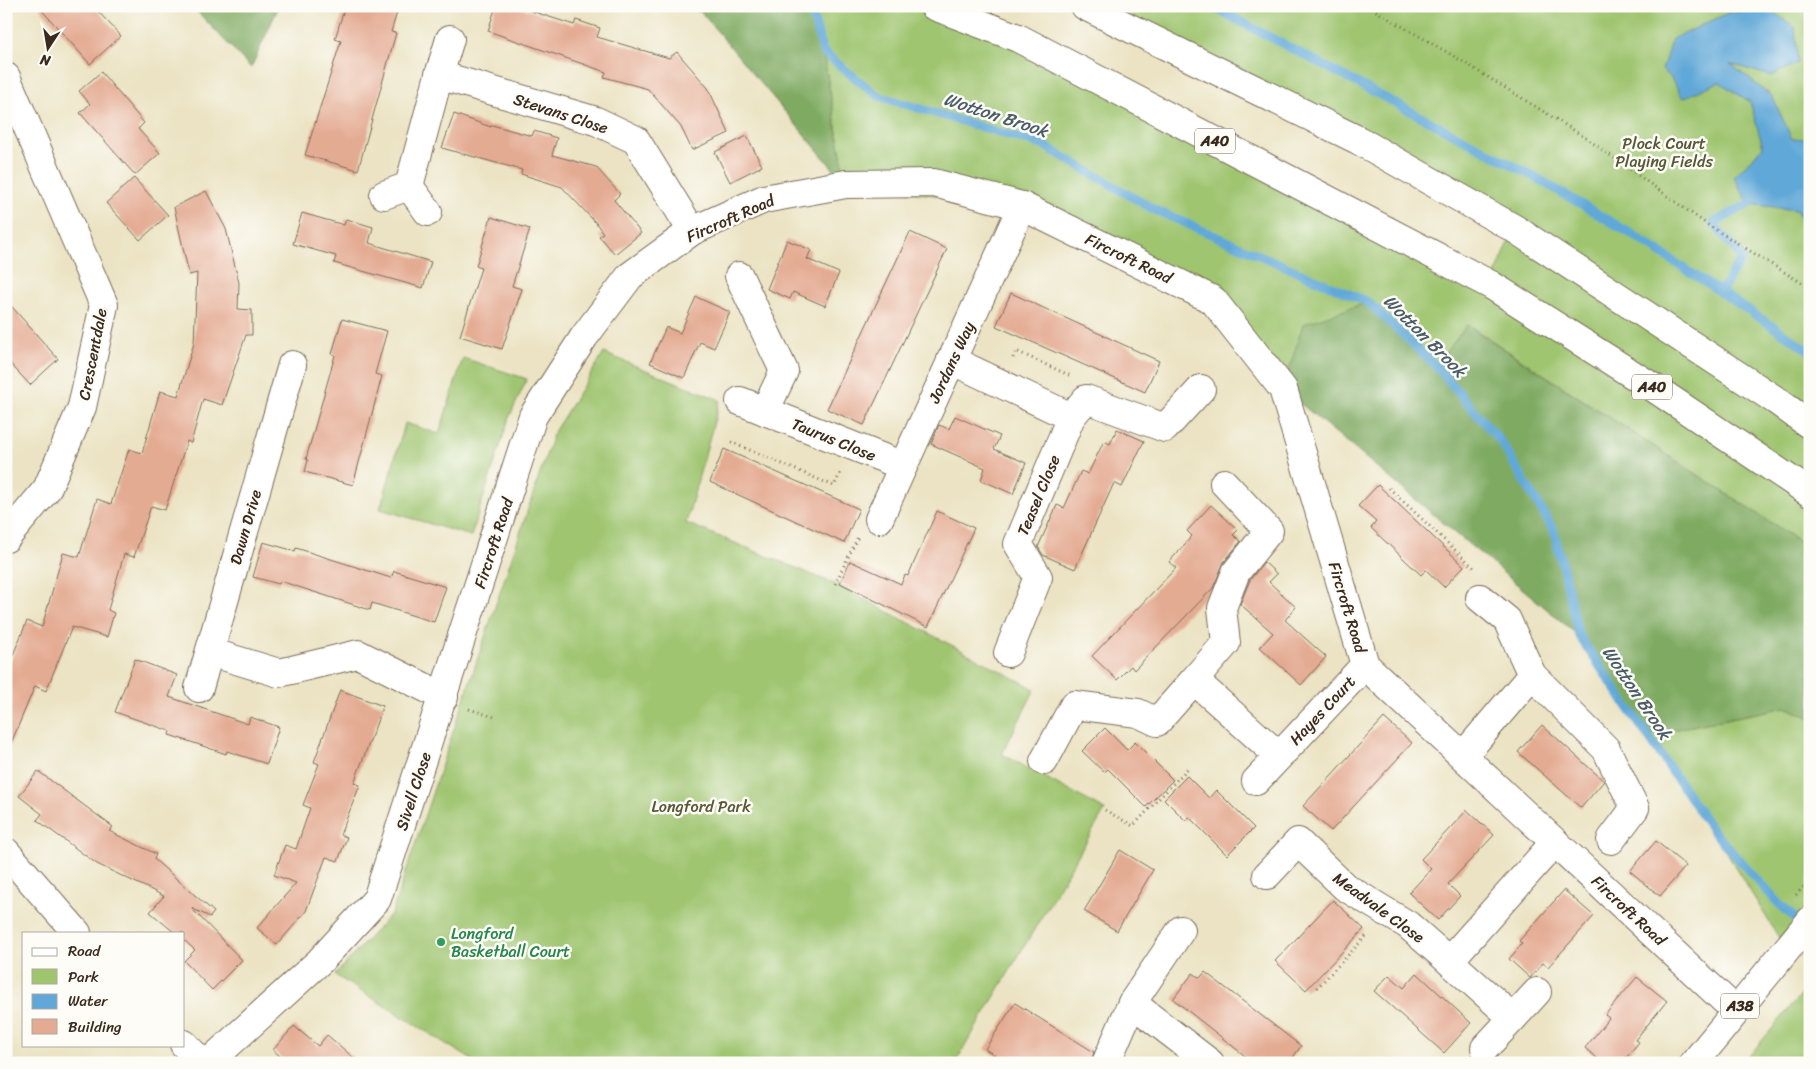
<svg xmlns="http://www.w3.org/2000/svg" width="1816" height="1069" viewBox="0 0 1816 1069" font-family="Sriracha,sans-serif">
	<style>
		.green { fill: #9fc56f; stroke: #6d7846 }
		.forest { fill: #7faa62; stroke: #5d6a40 }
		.water { fill: #61a8d8; stroke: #4e697b }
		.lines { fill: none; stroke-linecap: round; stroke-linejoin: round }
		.stream { stroke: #61a8d8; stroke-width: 9 }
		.building { fill: #e4ab93 }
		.minor-casing { stroke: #796b58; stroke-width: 30 }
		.major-casing { stroke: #796b58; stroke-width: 30 }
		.highway-casing { stroke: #796b58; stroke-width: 30 }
		.path { stroke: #796b58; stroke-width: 3; stroke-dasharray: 1 4; stroke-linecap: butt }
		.minor { stroke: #fff; stroke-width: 28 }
		.major { stroke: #fff; stroke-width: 28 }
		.highway { stroke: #fff; stroke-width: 28 }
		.leisure-dot { fill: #2e9e5b; stroke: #fdfcf7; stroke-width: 2 }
		.labels { text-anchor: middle; stroke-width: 5; stroke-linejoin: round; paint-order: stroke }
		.shield { fill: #fdfcf7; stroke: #75695f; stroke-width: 1 }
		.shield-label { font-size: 15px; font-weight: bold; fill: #3b2a1e }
		.street-label { font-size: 16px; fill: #3b2a1e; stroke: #fdfcf7 }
		.park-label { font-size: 16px; fill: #595836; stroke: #fdfcf7 }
		.leisure-label { font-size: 16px; fill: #27864d; stroke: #fdfcf7; text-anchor: start }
		.water-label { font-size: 18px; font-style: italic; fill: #4a5c68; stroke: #fdfcf7 }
	</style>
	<rect width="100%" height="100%" fill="#fdfcf7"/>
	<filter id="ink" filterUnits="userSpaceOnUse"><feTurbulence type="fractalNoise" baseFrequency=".02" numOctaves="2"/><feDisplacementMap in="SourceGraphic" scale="10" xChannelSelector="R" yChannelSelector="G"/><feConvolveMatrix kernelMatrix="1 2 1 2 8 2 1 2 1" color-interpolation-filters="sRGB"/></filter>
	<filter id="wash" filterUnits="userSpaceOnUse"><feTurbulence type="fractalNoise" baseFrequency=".0096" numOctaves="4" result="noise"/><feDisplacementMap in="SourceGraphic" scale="20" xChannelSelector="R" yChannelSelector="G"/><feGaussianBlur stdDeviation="1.12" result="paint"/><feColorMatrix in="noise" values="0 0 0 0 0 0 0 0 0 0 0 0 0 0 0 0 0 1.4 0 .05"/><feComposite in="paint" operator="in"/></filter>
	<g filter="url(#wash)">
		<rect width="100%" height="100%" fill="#ebe3c3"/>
		<g class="green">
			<path d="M810 6H934L1491 285 1514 230 1088 6H1810V548L1468 325 1436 366 1368 302 1283 389 1213 300 1022 206 846 184 823 52Z"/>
			<path d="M604 353 720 400 686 523 835 584 1035 689 1002 754 1105 810 955 1063H477L335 975 392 913 554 432Z"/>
			<path d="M463 358 527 379 509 418 471 536 380 509 405 423 439 434Z"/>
			<path d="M1786 707 1810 718V921L1786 949 1713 831 1647 735Z"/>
			<path d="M1810 984V1063H1743Z"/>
		</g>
		<g class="forest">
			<path d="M192 6H279L251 68Z"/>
			<path d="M682 6H810L823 52 846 184 701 12Z"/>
			<path d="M1368 302 1436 365 1467 325 1810 548V718L1786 707 1647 735 1579 636 1283 389 1303 324Z"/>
		</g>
		<path class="water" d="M1767 8 1795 27 1798 63 1771 76 1730 64 1772 96 1792 139 1810 138V231L1796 210 1749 204 1734 177 1763 147 1750 102 1719 82 1683 98 1670 77 1662 70 1672 39 1728 13Z"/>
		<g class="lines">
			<g class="stream">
				<path d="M810 6 823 52 878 96 1045 146 1153 209 1368 302 1436 366 1501 442 1554 531 1579 636 1713 831 1778 903 1804 926"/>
				<path d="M1211 6 1535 177 1635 236 1810 351"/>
				<path d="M1720 293 1742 258 1713 223 1749 204"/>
			</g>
		</g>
		<g id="blocks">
			<g class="building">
				<path d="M38 6H93L121 36 90 64Z"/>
				<path d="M345 6H399L391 32 396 33 358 170 305 155 341 41 335 39Z"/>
				<path d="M496 6H516L574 25 576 20 600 28 597 37 669 58 677 52 708 88 729 133 692 150 681 127 648 89 604 77 606 72 488 31Z"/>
				<path d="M101 72 144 123 138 129 160 153 135 175 80 113 90 104 79 91Z"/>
				<path d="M454 114 491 127 492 125 532 136 534 131 557 138 552 155 596 167 620 194 614 200 641 233 615 254 599 236 603 233 596 223 562 187 521 174 522 170 442 148Z"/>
				<path d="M747 136 762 166 730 182 715 152Z"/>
				<path d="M134 178 168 215 140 240 106 203Z"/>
				<path d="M206 191 226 229 239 283 238 309 252 310V335H246L222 405 203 399 191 443 187 441 165 510 151 506 134 557 124 554 108 610 114 613 107 637 72 627 46 691 35 686 6 755V672L27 621 42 627 63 553 79 557 97 499 111 504 129 449 142 453 160 391 178 396 194 343 197 273 189 275 174 207Z"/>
				<path d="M302 213 344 225 346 219 373 227 369 243 431 262 423 288 334 263 336 256 293 244Z"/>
				<path d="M491 217 530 229 512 286 522 289 502 349 460 336 481 268 476 266Z"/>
				<path d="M910 232 947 249 864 425 827 409Z"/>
				<path d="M787 240 811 250 807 259 839 273 825 306 793 292 790 299 767 289Z"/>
				<path d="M1011 293 1159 361 1145 392 996 326Z"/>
				<path d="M696 297 730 312 714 348 700 342 684 378 650 363 666 327 680 333Z"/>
				<path d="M6 300 58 359 30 385 6 359Z"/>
				<path d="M342 319 387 331 375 374 382 376 353 485 305 472 308 460 306 459 335 355 332 354Z"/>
				<path d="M955 416 1000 436 994 449 1026 463 1013 494 981 480 985 468 931 444 939 425 949 429Z"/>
				<path d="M1117 429 1144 441 1122 487 1114 483 1075 569 1043 555 1038 547 1057 505 1064 508 1081 471 1088 474 1104 441 1110 444Z"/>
				<path d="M724 449 859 509 844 543 710 482Z"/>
				<path d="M1378 485 1464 566 1444 587 1426 570 1421 575 1371 528 1376 522 1358 506Z"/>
				<path d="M1211 505 1238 530 1233 535 1241 541 1224 562 1213 588 1134 670 1131 666 1117 680 1092 656 1176 568 1169 562 1192 536 1187 531Z"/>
				<path d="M937 511 974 528 928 627 840 583 850 561 901 584 905 575 908 576Z"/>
				<path d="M263 542 295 551 296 548 391 578 394 571 446 587 434 622 372 603 370 610 280 581 279 584 253 577Z"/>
				<path d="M1264 562 1277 574 1269 582 1296 607 1285 620 1326 657 1301 685 1260 647 1273 633 1240 604 1250 580Z"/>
				<path d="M135 659 177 675 169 697 248 724 250 717 279 727 267 764 227 751 226 754 191 742 169 735 170 731 115 712Z"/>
				<path d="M340 690 383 706 354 783 360 785 340 835 347 837 338 861 326 857 306 911 277 945 257 928 296 883 274 875 285 845 296 849 310 808 303 805 319 764 314 762Z"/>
				<path d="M1384 718 1412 743 1331 831 1303 806Z"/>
				<path d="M1542 725 1604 781 1581 808 1518 752Z"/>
				<path d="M1105 728 1127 750 1135 742 1173 780 1146 807 1108 769 1104 772 1082 751Z"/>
				<path d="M38 771 113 827 109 831 156 854 154 859 214 912 210 917 191 908 242 960 212 990 184 961 195 950 184 940V933H175L150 912 164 896 97 864 37 820 42 814 19 796Z"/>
				<path d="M1187 776 1209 798 1216 790 1254 828 1227 855 1189 817 1186 821 1164 799Z"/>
				<path d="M1467 810 1494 835 1448 884 1460 896 1438 920 1409 893 1431 869 1421 859Z"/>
				<path d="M1656 841 1686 866 1660 896 1630 871Z"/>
				<path d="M1120 850 1153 870 1117 931 1084 911Z"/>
				<path d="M1564 890 1594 916 1548 967 1543 963 1530 978 1509 959 1522 944 1519 941Z"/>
				<path d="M1333 900 1364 929 1306 990 1275 961Z"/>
				<path d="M1205 972 1301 1046 1289 1063H1254L1173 999 1193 973 1200 978Z"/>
				<path d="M1417 973 1471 1023 1444 1053 1374 991 1389 975 1404 988Z"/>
				<path d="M1637 977 1667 1001 1635 1040 1639 1042 1622 1063H1603L1585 1048 1609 1018 1605 1015Z"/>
				<path d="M1015 1003 1094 1052 1091 1063H1007L985 1049Z"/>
				<path d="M294 1026 318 1046 327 1035 360 1063H288L273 1050Z"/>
			</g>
		</g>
	</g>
	<g filter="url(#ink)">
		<use href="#blocks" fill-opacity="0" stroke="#796b58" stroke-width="1"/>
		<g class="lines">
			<g class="minor-casing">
				<g id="minor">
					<path d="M439 75 450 39"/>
					<path d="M6 77 104 305 82 407 47 489 6 538"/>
					<path d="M409 186 439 75 596 121 636 140 692 231"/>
					<path d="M409 186 428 212"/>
					<path d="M384 195 409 186"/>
					<path d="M739 276 784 371 765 411 903 466"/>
					<path d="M951 360 1071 417 1018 544 1038 577 1008 653"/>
					<path d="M740 401 765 411"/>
					<path d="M1071 417 1086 399 1165 428 1201 389"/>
					<path d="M879 519 1022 206"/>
					<path d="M1480 598 1507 620 1532 675"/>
					<path d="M210 652 279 673 358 654 444 697"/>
					<path d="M1194 680 1226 643 1222 608 1236 572 1269 531 1224 483"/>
					<path d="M199 688 292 365"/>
					<path d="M1463 756 1532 675 1606 749 1635 808 1611 840"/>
					<path d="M1044 761 1074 705 1138 713 1157 722 1194 680 1279 756"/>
					<path d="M1256 781 1365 665"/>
					<path d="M6 852 77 933"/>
					<path d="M1267 875 1298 842 1345 887 1408 925 1449 961 1555 842"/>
					<path d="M1449 961 1513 1018 1485 1048"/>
					<path d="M1132 1003 1210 1063"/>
					<path d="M1513 1018 1537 992"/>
					<path d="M184 1044 202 1063"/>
					<path d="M208 1063 320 961 377 899 533 416 584 337 630 276 692 231 764 199 846 184 934 183 1022 206 1213 300 1283 389 1365 665 1736 1011"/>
					<path d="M1106 1063 1132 1003 1181 930"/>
				</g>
			</g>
			<g class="major-casing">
				<path id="major" d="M1694 1063 1810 921"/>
			</g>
			<g class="highway-casing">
				<g id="highway">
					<path d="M934 6 1018 38 1491 285 1654 388 1810 493"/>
					<path d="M1085 6 1358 140 1515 229 1777 401 1810 425"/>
				</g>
			</g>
			<g class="path">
				<path d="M1367 6 1452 55 1583 136 1708 225 1810 288"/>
				<path d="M1013 358 1016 351 1071 376"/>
				<path d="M731 442 834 486 841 472"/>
				<path d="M1389 488 1473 567 1474 571"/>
				<path d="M835 584 858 537"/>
				<path d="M469 709 494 717"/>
				<path d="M1105 810 1133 826 1190 766"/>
				<path d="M1796 895 1810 880"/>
				<path d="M1317 988 1368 934"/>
			</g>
			<use href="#minor" class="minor"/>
			<use href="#major" class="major"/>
			<use href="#highway" class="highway"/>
		</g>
	</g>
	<circle class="leisure-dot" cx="441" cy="942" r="5"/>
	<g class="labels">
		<g class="shield">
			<rect x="1195" y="128.5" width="40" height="25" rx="4"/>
			<rect x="1632" y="374.5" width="40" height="25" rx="4"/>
			<rect x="1721" y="993.5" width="38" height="25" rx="4"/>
		</g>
		<g class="shield-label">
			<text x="1215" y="146">A40</text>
			<text x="1652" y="392">A40</text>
			<text x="1740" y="1011">A38</text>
		</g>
		<g class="street-label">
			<text transform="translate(561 113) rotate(18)" y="6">Stevans Close</text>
			<text transform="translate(730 218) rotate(-24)" y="6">Fircroft Road</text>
			<text transform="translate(1129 258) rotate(26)" y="6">Fircroft Road</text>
			<text transform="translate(92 354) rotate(-79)" y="6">Crescentdale</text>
			<text transform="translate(951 362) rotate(-65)" y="6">Jordans Way</text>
			<text transform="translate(834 439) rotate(22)" y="6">Taurus Close</text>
			<text transform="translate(1038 495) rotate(-67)" y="6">Teasel Close</text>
			<text transform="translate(245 527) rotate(-74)" y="6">Dawn Drive</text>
			<text transform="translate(493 543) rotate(-72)" y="6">Fircroft Road</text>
			<text transform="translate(1348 607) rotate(73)" y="6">Fircroft Road</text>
			<text transform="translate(1322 710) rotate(-47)" y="6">Hayes Court</text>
			<text transform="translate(413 791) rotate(-72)" y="6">Sivell Close</text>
			<text transform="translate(1379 907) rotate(36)" y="6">Meadvale Close</text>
			<text transform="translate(1629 910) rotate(43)" y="6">Fircroft Road</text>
		</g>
		<g class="park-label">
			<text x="1664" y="149">Plock Court<tspan x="1664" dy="18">Playing Fields</tspan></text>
			<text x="701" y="812">Longford Park</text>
		</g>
		<g class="leisure-label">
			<text x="451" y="939">Longford<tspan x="451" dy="18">Basketball Court</tspan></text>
		</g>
		<g class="water-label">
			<text transform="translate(996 115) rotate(18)" y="6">Wotton Brook</text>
			<text transform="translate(1425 336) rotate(45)" y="6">Wotton Brook</text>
			<text transform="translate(1637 693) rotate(56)" y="6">Wotton Brook</text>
		</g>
	</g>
	<rect width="1816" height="1069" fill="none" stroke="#fdfcf7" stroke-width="25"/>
	<rect x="22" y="932" width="162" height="115" fill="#fdfcf7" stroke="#afa8a0"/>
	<rect x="32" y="948" width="25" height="8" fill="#ffffff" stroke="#afa8a0"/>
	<text x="68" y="956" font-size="15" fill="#3b2a1e">Road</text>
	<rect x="32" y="969" width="25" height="15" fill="#9fc56f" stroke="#afa8a0"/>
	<text x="68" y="982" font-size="15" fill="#3b2a1e">Park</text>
	<rect x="32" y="994" width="25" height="15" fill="#61a8d8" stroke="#afa8a0"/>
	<text x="68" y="1006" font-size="15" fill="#3b2a1e">Water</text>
	<rect x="32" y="1019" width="25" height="15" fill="#e4ab93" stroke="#afa8a0"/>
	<text x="68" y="1032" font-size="15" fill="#3b2a1e">Building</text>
	<g transform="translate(48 48) rotate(192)" stroke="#fdfcf7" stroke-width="4" paint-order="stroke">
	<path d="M0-4L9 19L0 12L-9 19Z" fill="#3b2a1e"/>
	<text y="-8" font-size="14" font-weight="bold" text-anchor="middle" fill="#3b2a1e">N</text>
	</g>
</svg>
